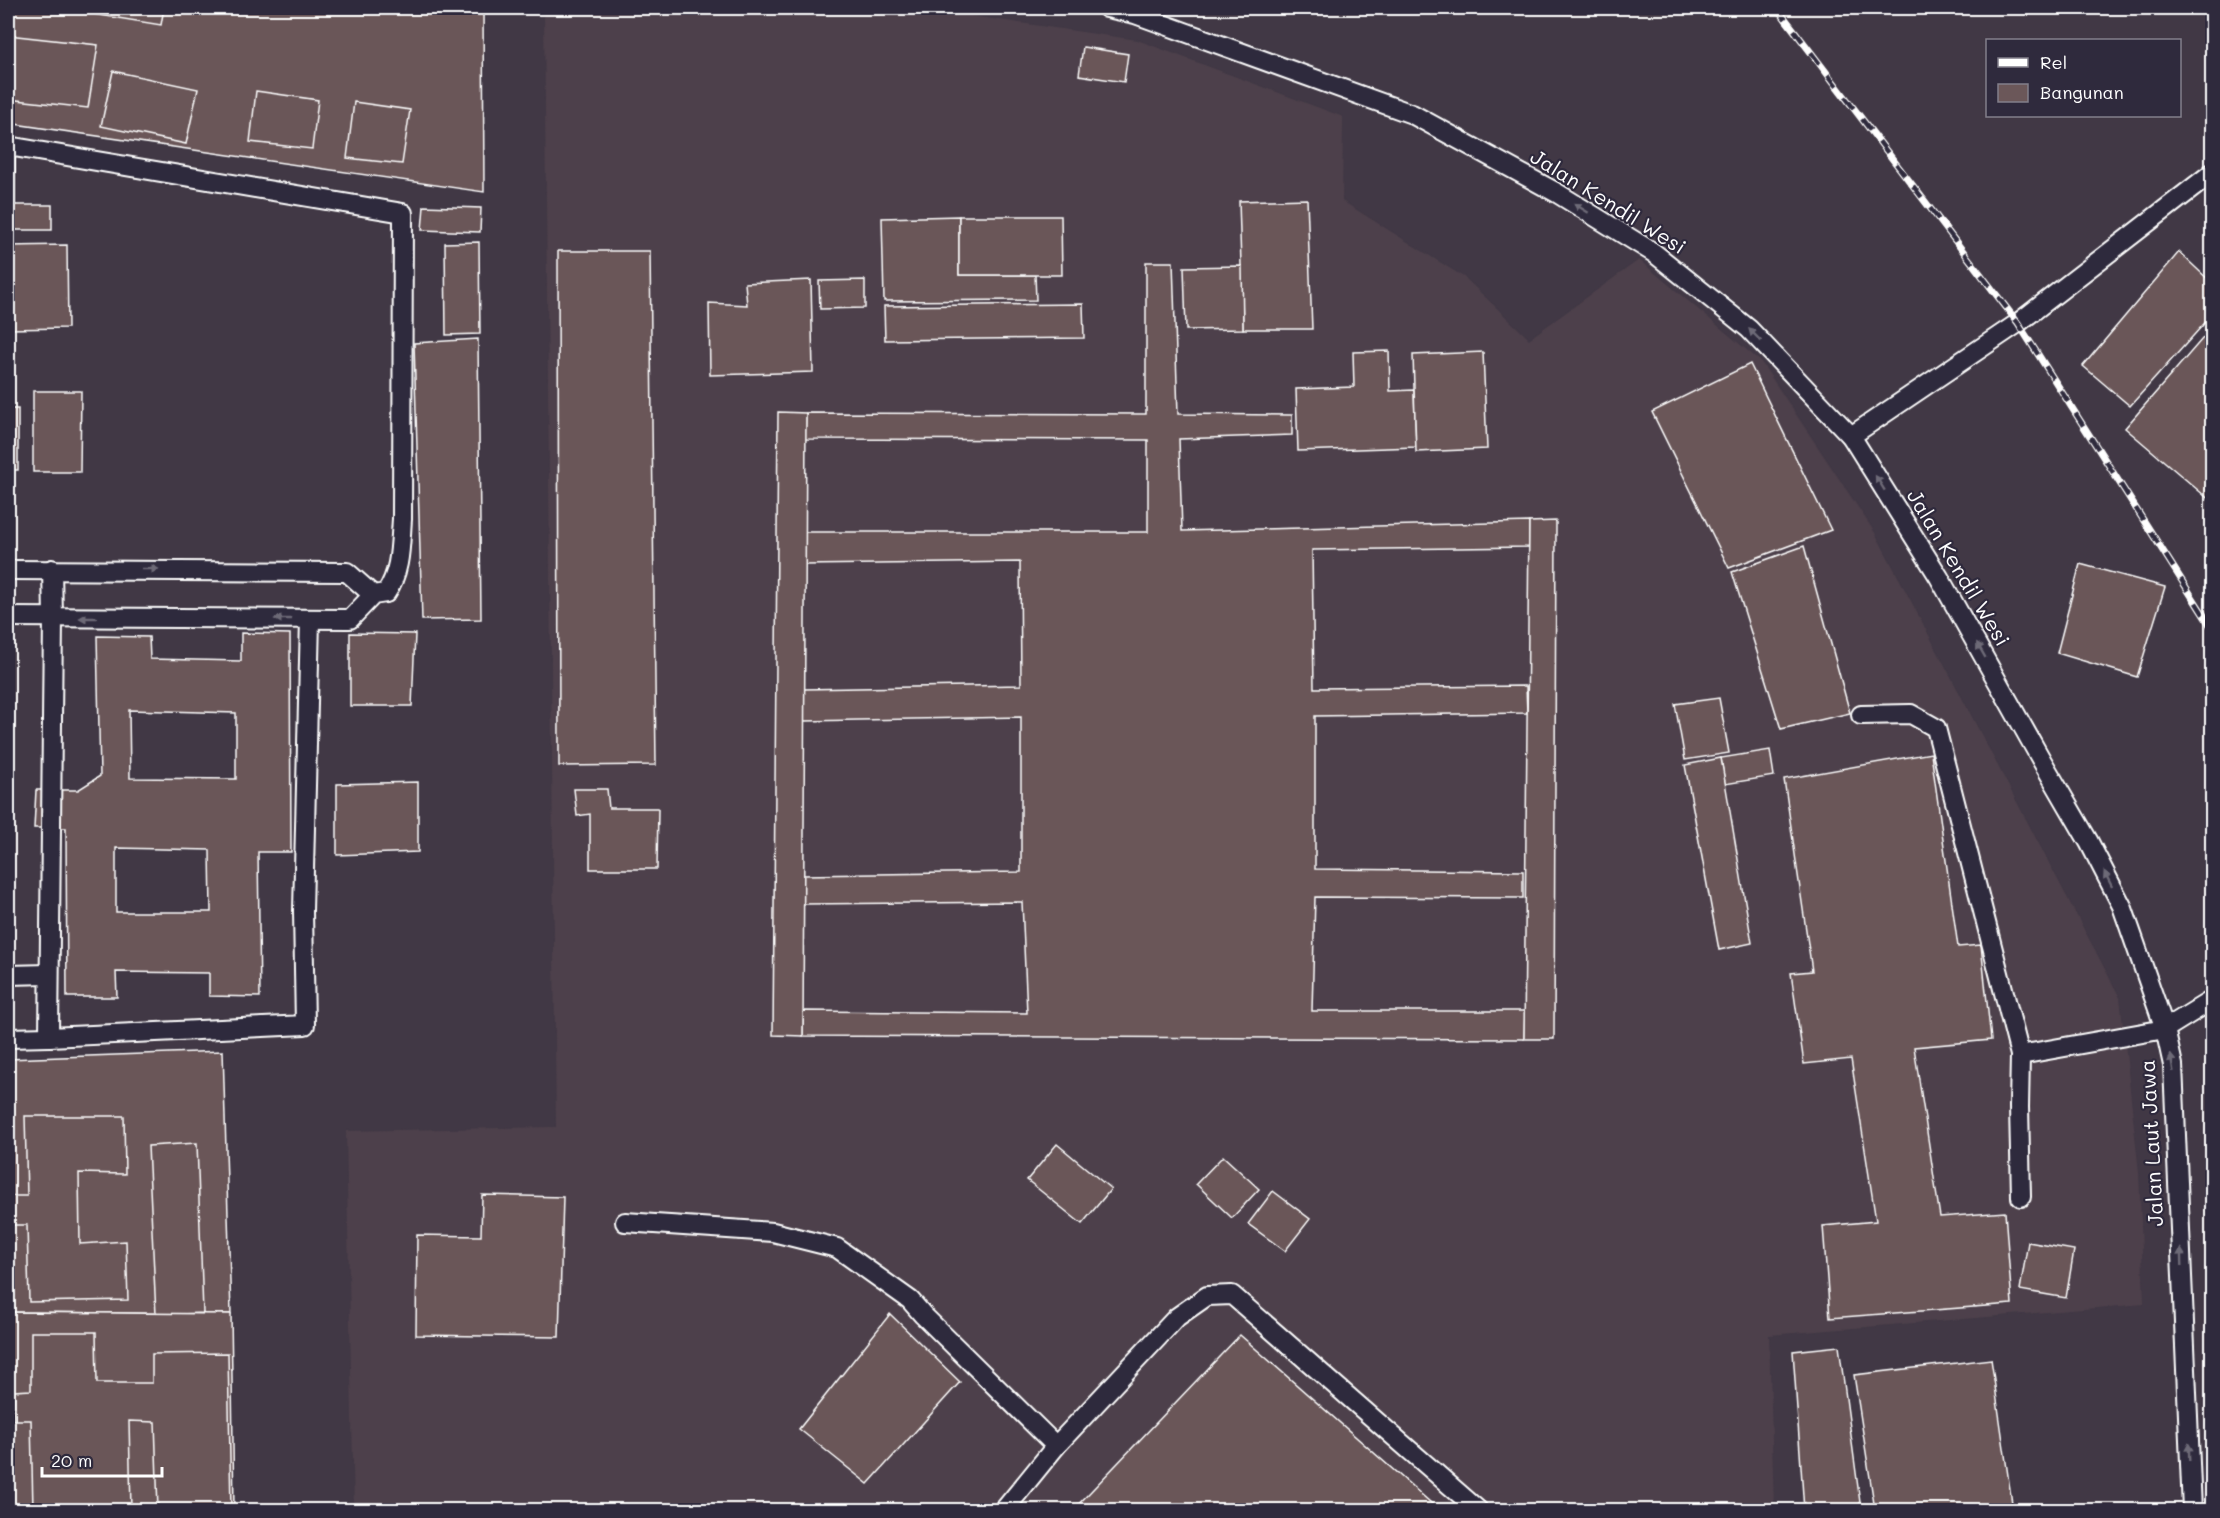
<svg xmlns="http://www.w3.org/2000/svg" width="2220" height="1518" viewBox="0 0 2220 1518" font-family="Mali,sans-serif">
	<style>
		.built { fill: #4e414b }
		.building { fill: #6b5759; stroke: #fff; stroke-width: 1.5; fill-rule: evenodd }
		.lines { fill: none; stroke-linecap: round; stroke-linejoin: round }
		.service-casing { stroke: #fff; stroke-width: 22 }
		.service { stroke: #2f2a3d; stroke-width: 18 }
		.rail-casing { stroke: #fff; stroke-width: 7 }
		.rail { stroke: #2f2a3d; stroke-width: 4.5; stroke-dasharray: 14; stroke-linecap: butt }
		.oneway { fill: #6d6a77 }
		.labels { text-anchor: middle; stroke-width: 4.5; stroke-linejoin: round; paint-order: stroke }
		.street-label { font-size: 21px; fill: #fff; stroke: #2f2a3d }
	</style>
	<rect width="100%" height="100%" fill="#413845"/>
	<filter id="ink" filterUnits="userSpaceOnUse"><feTurbulence type="fractalNoise" baseFrequency=".0167" numOctaves="2"/><feDisplacementMap in="SourceGraphic" scale="12" xChannelSelector="R" yChannelSelector="G"/><feConvolveMatrix kernelMatrix="1 2 1 2 8 2 1 2 1" color-interpolation-filters="sRGB"/></filter>
	<g filter="url(#ink)">
		<path class="built" d="M544 8H916L1137 40 1343 117 1342 201 1465 278 1529 339 1639 260 1761 362 1875 533 2120 998 2139 1173 2144 1304 1769 1335 1774 1510H354L346 1131 556 1127Z"/>
		<g class="building">
			<path d="M8 8H483L484 192 8 123Z"/>
			<path d="M56 8H164L161 25Z"/>
			<path d="M8 35 98 45 88 108 8 99Z"/>
			<path d="M1083 47 1128 54 1124 82 1079 75Z"/>
			<path d="M113 71 198 89 186 144 101 126Z"/>
			<path d="M256 91 318 100 312 149 250 142Z"/>
			<path d="M354 102 410 110 402 164 347 158Z"/>
			<path d="M8 136H15V205H52V230H8Z"/>
			<path d="M1307 199 1312 329H1243L1239 201Z"/>
			<path d="M424 206 481 208 480 232 422 230Z"/>
			<path d="M959 216V275H1035L1036 300 884 301 882 218Z"/>
			<path d="M959 216H1061L1062 275H959Z"/>
			<path d="M479 242 480 334 446 335 445 243Z"/>
			<path d="M67 245 68 328 8 329V246Z"/>
			<path d="M558 251H650L656 765 559 766Z"/>
			<path d="M2179 252 2212 283V315L2130 406 2083 366Z"/>
			<path d="M1146 262H1173L1178 414 1292 415V435L1179 439 1182 531 1529 522V547L1312 550 1314 688 1526 686 1527 713 1315 716V869L1523 871V898L1315 897 1312 1011H1525L1524 1039 803 1036V1011L1027 1013 1022 902 803 904V875L1021 872V717L804 721V689L1021 685 1020 562 805 565V532H1148V440L805 439 806 413 1146 414Z"/>
			<path d="M1242 266 1243 329 1186 330 1184 267Z"/>
			<path d="M811 280 813 372 710 375 709 303 747 305 745 283Z"/>
			<path d="M865 280V308L820 309 819 281Z"/>
			<path d="M1083 304 1084 338 885 340 884 306Z"/>
			<path d="M2209 331 2212 334V502L2125 428Z"/>
			<path d="M478 339 481 619 422 620 414 343Z"/>
			<path d="M1389 351 1390 391 1414 390 1416 447 1298 451 1296 389 1354 387 1353 352Z"/>
			<path d="M1483 352 1487 449 1416 452 1413 355Z"/>
			<path d="M1750 364 1831 530 1729 568 1652 412Z"/>
			<path d="M33 391H81L80 472H33Z"/>
			<rect x="8" y="409" width="10" height="61"/>
			<path d="M778 412 806 413 803 1036 773 1035Z"/>
			<path d="M1556 521 1554 1039H1524L1529 522Z"/>
			<path d="M1804 546 1850 713 1781 729 1732 572Z"/>
			<path d="M2080 564 2165 587 2137 677 2057 653Z"/>
			<path d="M241 633 290 634 291 852H258L260 997 209 996V973L116 972 117 997H67L66 828H34L36 790H78L100 776 97 636 149 637 150 659 241 661ZM129 710 236 713V779L130 778ZM116 848 210 850 211 912H116Z"/>
			<path d="M350 633 415 634 412 706H350Z"/>
			<path d="M1719 698 1729 753 1685 760 1675 704Z"/>
			<path d="M1770 750 1774 776 1725 784 1721 758Z"/>
			<path d="M1931 753 1958 947 1981 945 1991 1040 1914 1047 1940 1217 2005 1212 2012 1304 1830 1318 1823 1226 1876 1221 1851 1059 1804 1064 1791 973 1812 971 1784 779Z"/>
			<path d="M1721 758 1752 943 1719 950 1685 765Z"/>
			<path d="M418 782V852L337 855V784Z"/>
			<path d="M574 789H607L609 808H658L657 869H590V814L577 816Z"/>
			<path d="M223 1051 231 1314 8 1312V1059Z"/>
			<path d="M25 1116H124L125 1174 79 1173 80 1244 126 1241 128 1300 29 1302 27 1225H8V1196H27Z"/>
			<path d="M197 1143 203 1313 156 1315 148 1146Z"/>
			<path d="M1057 1144 1111 1189 1082 1224 1027 1180Z"/>
			<path d="M1223 1156 1259 1189 1232 1218 1196 1184Z"/>
			<path d="M1273 1191 1310 1219 1285 1251 1248 1224Z"/>
			<path d="M482 1195 563 1197 559 1337 416 1335 417 1235 481 1236Z"/>
			<path d="M2028 1242 2074 1250 2066 1298 2020 1290Z"/>
			<path d="M8 1312 231 1314 234 1510H8Z"/>
			<path d="M890 1314 960 1382 868 1484 799 1429Z"/>
			<path d="M31 1332H96L97 1383H152V1354L228 1353 231 1510H158L155 1422 129 1421 131 1510H33L31 1420H13L14 1391 31 1390Z"/>
			<path d="M1240 1335 1439 1510H1073Z"/>
			<path d="M1839 1346 1861 1510H1804L1793 1351Z"/>
			<path d="M1991 1359 2013 1510H1875L1854 1375Z"/>
		</g>
		<g class="lines">
			<g class="service-casing">
				<g id="service">
					<path d="M1107 8 1135 14 1412 114 1557 193 1654 253 1749 329 1851 436 1939 577 2042 761 2089 842 2122 906 2165 1029 2173 1065 2192 1510"/>
					<path d="M8 146 403 213 402 519C400 546 401 571 386 593L373 595 350 619 8 617"/>
					<path d="M1851 436 2018 323 2212 173"/>
					<path d="M52 569 53 617 49 1037 305 1025 303 911 310 619"/>
					<path d="M8 570 347 572 373 595"/>
					<path d="M1861 715 1911 714 1936 728 2020 1055 2019 1107 2021 1197"/>
					<path d="M8 975 49 974"/>
					<path d="M8 1038 49 1037"/>
					<path d="M2020 1055 2165 1029 2212 1000"/>
					<path d="M625 1222 773 1232 837 1248 910 1300 923 1315 1056 1446"/>
					<path d="M1004 1510 1056 1446 1177 1317 1207 1296 1232 1295 1478 1510"/>
				</g>
			</g>
			<use href="#service" class="service"/>
			<g class="rail-casing">
				<path id="rail" d="M1777 8 2018 323 2212 628"/>
			</g>
			<use href="#rail" class="rail"/>
		</g>
		<defs><path id="oneway-solid" d="M-6-.8H1V-3.2L6.5 0L1 3.2V.8H-6Z" transform="scale(1.5)"/></defs>
		<g class="oneway">
			<use href="#oneway-solid" transform="translate(1581 208) rotate(-148)"/>
			<use href="#oneway-solid" transform="translate(1755 335) rotate(-135)"/>
			<use href="#oneway-solid" transform="translate(1880 483) rotate(-122)"/>
			<use href="#oneway-solid" transform="translate(150 569)"/>
			<use href="#oneway-solid" transform="translate(88 618) rotate(-180)"/>
			<use href="#oneway-solid" transform="translate(283 619) rotate(-180)"/>
			<use href="#oneway-solid" transform="translate(1981 650) rotate(-120)"/>
			<use href="#oneway-solid" transform="translate(2108 879) rotate(-117)"/>
			<use href="#oneway-solid" transform="translate(2172 1063) rotate(-99)"/>
			<use href="#oneway-solid" transform="translate(2181 1257) rotate(-92)"/>
			<use href="#oneway-solid" transform="translate(2189 1452) rotate(-92)"/>
		</g>
	</g>
	<g class="labels">
		<g class="street-label">
			<text transform="translate(1608 202) rotate(32)" y="7">Jalan Kendil Wesi</text>
			<text transform="translate(1958 568) rotate(59)" y="7">Jalan Kendil Wesi</text>
			<text transform="translate(2152 1143) rotate(-93)" y="7">Jalan Laut Jawa</text>
		</g>
	</g>
	<rect width="2220" height="1518" fill="none" stroke="#2f2a3d" stroke-width="30"/>
	<rect x="15" y="15" width="2190" height="1488" fill="none" stroke="#fff" stroke-width="2" filter="url(#ink)"/>
	<rect x="1986" y="39" width="195" height="78" fill="#2f2a3d" stroke="#827f8b" stroke-width="1.5"/>
	<rect x="1998" y="58" width="30" height="9" fill="#ffffff" stroke="#827f8b" stroke-width="1.5"/>
	<text x="2040" y="69" font-size="18" fill="#ffffff">Rel</text>
	<rect x="1998" y="84" width="30" height="18" fill="#6b5759" stroke="#827f8b" stroke-width="1.5"/>
	<text x="2040" y="99" font-size="18" fill="#ffffff">Bangunan</text>
	<path d="M42 1467v9h120v-9" fill="none" stroke="#ffffff" stroke-width="3"/>
	<text x="51" y="1467" font-size="18" fill="#ffffff" stroke="#2f2a3d" stroke-width="4.5" paint-order="stroke">20 m</text>
</svg>
